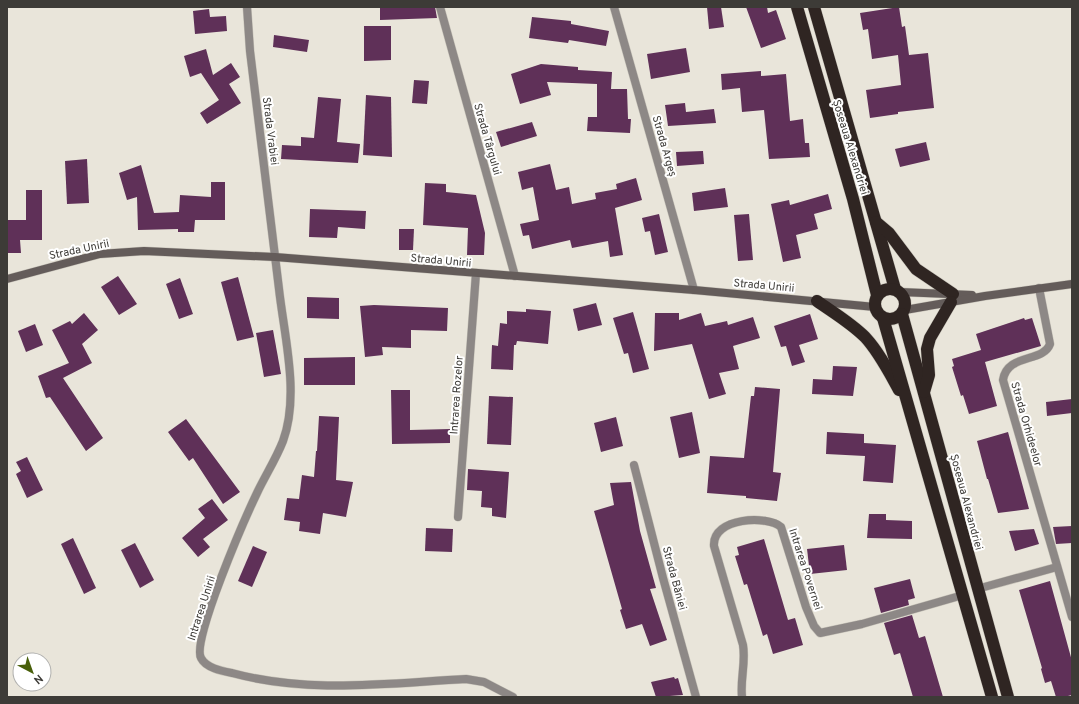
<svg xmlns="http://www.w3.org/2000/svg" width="1079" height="704" viewBox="0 0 1079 704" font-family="Overpass,sans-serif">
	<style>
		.building { fill: #5f3058 }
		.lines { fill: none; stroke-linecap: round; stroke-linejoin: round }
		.street-casing { stroke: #c7c3b9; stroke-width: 9 }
		.secondary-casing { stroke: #c7c3b9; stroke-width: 9 }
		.highway-casing { stroke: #c7c3b9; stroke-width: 13 }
		.street { stroke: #8d8886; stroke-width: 8 }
		.secondary { stroke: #645c5a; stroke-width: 8 }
		.highway { stroke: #2f2522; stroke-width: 12 }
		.labels { text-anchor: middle; stroke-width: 4; stroke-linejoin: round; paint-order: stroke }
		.street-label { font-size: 11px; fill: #3d3b37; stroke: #fff }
	</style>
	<rect width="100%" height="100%" fill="#e9e5da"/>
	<g class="building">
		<path d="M380 7H435L437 18 380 20Z"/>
		<path d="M707 7H721L724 27 709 29Z"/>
		<path d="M746 7H767L768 13 776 10 786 39 761 48Z"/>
		<path d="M899 7 902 27 905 26 909 55 928 53 934 108 898 112V114L870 118 866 90 901 85 898 55 872 59 868 29 863 30 860 13Z"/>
		<path d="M209 9 210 17 226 16 227 31 195 34 193 11Z"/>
		<path d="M532 17 571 21V24L609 31 606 46 569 40 568 43 529 38Z"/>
		<path d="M364 26H391V60L364 61Z"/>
		<path d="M274 35 309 40 307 52 273 47Z"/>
		<path d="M686 48 690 72 651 79 647 54Z"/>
		<path d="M206 49 213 75 231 63 240 77 229 84 241 103 207 124 200 113 219 100 201 73 190 77 184 56Z"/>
		<path d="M541 64 578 67V70L612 72 611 89H627L628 119H631L630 133 587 131 588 117H597V84L547 82 551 95 520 104 511 74Z"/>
		<path d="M761 71V76L786 74 790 121 803 119 805 143H809L810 157 769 159 764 110 742 112 740 88 722 90 721 74Z"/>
		<path d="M414 80 429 81 427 104 412 103Z"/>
		<path d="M366 95 391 97 392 157 363 155Z"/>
		<path d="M318 97 341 99 337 142 360 144 358 163 281 159 282 145 301 146V137L314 138Z"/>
		<path d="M685 103 686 112 714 109 716 123 668 126 665 105Z"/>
		<path d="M532 122 537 136 501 147 496 132Z"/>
		<path d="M926 142 930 160 900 167 895 149Z"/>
		<path d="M703 151 704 164 677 166 676 152Z"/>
		<path d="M87 159 89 203 67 204 65 161Z"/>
		<path d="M550 164 556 190 569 187 572 204 596 199 595 193 617 189 616 184 636 178 642 200 615 208 623 255 610 257 608 241 572 248 570 240 557 243V241V243L532 249 529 235 523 236 520 224 539 220 533 187 522 190 518 172Z"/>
		<path d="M141 165 154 213 179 212 180 195 211 197V182H225V220H195L194 232H178V229L138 230 137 197 127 200 119 173Z"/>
		<path d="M425 183 446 184V192L476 195 485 233 484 255H467L468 228 423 225Z"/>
		<path d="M725 188 728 207 694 211 692 193Z"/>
		<path d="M26 190H42V240H20L21 253H7V220H26Z"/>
		<path d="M828 194 832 209 814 214 818 229 796 235 801 258 783 262 771 204 789 200 790 205Z"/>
		<path d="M310 209 366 211 365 229 338 227 337 238 309 237Z"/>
		<path d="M659 214 668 252 655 255 650 231 645 232 642 218Z"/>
		<path d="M749 214 753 260 738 261 734 215Z"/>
		<path d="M399 229H414L413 250H399Z"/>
		<path d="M118 276 137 304 119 315 101 287Z"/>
		<path d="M238 277 254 337 237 341 221 282Z"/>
		<path d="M180 278 193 314 179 319 166 284Z"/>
		<path d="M307 297 339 298V319L307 318Z"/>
		<path d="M596 303 602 325 578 331 573 309Z"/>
		<path d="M374 305 448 308 447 331 411 330V348L382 347 383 355 365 357 360 306Z"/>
		<path d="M526 309 551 311 548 344 517 341 516 345H514L513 370 491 369 492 345 498 346 500 323 507 324V311L526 312Z"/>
		<path d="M633 312 649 369 633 373 628 353 624 354 613 318Z"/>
		<path d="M84 313 98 330 82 344 92 363 63 378 103 438 86 451 50 397 46 398 38 376 69 363 52 330 70 321 72 324Z"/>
		<path d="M655 313H679V320L701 313 705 326 727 321 728 325 753 317 760 338 733 346 739 369 719 373 726 394 709 399 692 344 654 351Z"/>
		<path d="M810 314 818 339 799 345 805 362 792 366 786 346 781 347 774 326Z"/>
		<path d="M1024 318 1025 320 1032 318 1041 346 985 362 997 406 969 414 963 395 961 396 952 367 954 366 952 359 981 350 976 334Z"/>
		<path d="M35 324 43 345 26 352 18 331Z"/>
		<path d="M273 330 281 374 264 377 256 333Z"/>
		<path d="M355 357V385H304V358Z"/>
		<path d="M833 366 857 367 853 396 812 394 813 379 832 380Z"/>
		<path d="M755 387 780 389 773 472 781 473 777 501 746 498V496L707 493 710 456 744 458 751 396H754Z"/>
		<path d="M391 390H410V430L450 429V443L392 444Z"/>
		<path d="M489 396 513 397 511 445 487 444Z"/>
		<path d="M1072 399V413L1047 416 1046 402Z"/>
		<path d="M692 412 700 453 679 458 670 417Z"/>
		<path d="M319 416 339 417 336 480 353 482 346 517 323 513 320 534 299 531 300 522 284 520 287 498 299 499 302 475 314 477 316 451H317Z"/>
		<path d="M616 417 623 446 601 452 594 423Z"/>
		<path d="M186 419 240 492 223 504 193 458 189 461 168 432Z"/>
		<path d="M827 432 864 434V443L896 445 893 483 863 481 865 456 826 454Z"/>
		<path d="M1008 432 1029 509 998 513 988 479H987L977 441Z"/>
		<path d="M27 457 43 490 27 498 16 474 21 471 16 462Z"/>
		<path d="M468 469 509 472 506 518 492 516V508L481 507 482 491 467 490Z"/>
		<path d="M631 482 640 531 656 588 650 589 667 640 650 646 642 624 626 629 620 610 622 609 594 511 614 505 610 483Z"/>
		<path d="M212 499 228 520 203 539 210 547 198 557 182 538 205 518 198 509Z"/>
		<path d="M869 514H886V520L912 521V539L867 538Z"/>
		<path d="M1072 526V543L1056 544 1053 527Z"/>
		<path d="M426 528 453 529 452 552 425 551Z"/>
		<path d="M1034 529 1039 544 1015 551 1009 531Z"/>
		<path d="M73 538 96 588 84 594 61 544Z"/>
		<path d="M764 539 788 620 795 618 803 645 773 654 767 634 763 636 747 584 744 585 735 556 739 555 737 547Z"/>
		<path d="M135 543 154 580 140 588 121 550Z"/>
		<path d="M844 545 847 570 810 574 807 549Z"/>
		<path d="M253 546 267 552 252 587 238 581Z"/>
		<path d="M910 579 915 598 908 600 909 605 881 613 874 588Z"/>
		<path d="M1050 581 1072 661V695L1064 697H1056L1051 681 1045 683 1041 669 1042 668 1019 590Z"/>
		<path d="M912 615 919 638 925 636 943 697H913L900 653 894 655 884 623Z"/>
		<path d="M674 677 675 679 678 678 683 695 656 697 651 682Z"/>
	</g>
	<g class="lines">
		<g class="street-casing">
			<g id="street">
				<path d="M247 7 250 51C259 130 269 209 279 289 284 335 300 395 283 441 276 459 265 476 257 493 246 516 191 641 201 658 206 668 222 671 232 673 310 694 387 683 466 679L484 682 513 697"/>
				<path d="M440 7 515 276"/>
				<path d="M614 7 694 290"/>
				<path d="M1039 288 1050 344C1043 363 1007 353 1003 380L1072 617"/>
				<path d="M634 465 663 578 696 697"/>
				<path d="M458 517 476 273"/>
				<path d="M977 589 1057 567"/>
				<path d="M742 697C740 679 746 663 743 645L714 546C712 517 768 515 781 527L806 607 814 626 820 633 862 624 963 595"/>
			</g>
		</g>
		<g class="secondary-casing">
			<g id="secondary">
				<path d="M7 279 100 254 144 251 275 257 694 290 875 307"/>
				<path d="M900 292 972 295"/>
				<path d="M905 310 985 296 1072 284"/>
			</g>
		</g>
		<g class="highway-casing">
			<g id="highway">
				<path d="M797 7 853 199 877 295"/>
				<path d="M814 7 895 289"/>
				<path d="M876 222 889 233 916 269 953 294"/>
				<circle cx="890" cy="304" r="15"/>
				<path d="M817 301C834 313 851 323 865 337 879 352 889 372 899 390"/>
				<path d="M902 314 1008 697"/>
				<path d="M883 318 992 697"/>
				<path d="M924 392 929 375 927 349 930 338 951 302"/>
			</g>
		</g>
		<use href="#street" class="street"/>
		<use href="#secondary" class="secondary"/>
		<use href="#highway" class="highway"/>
	</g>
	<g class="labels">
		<g class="street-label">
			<text transform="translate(271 131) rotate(83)" y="4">Strada Vrabiei</text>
			<text transform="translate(488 139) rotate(74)" y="4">Strada Târgului</text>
			<text transform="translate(665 146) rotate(74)" y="4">Strada Argeș</text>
			<text transform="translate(851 147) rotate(73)" y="4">Șoseaua Alexandriei</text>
			<text transform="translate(79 249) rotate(-12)" y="4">Strada Unirii</text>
			<text transform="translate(441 260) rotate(5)" y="4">Strada Unirii</text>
			<text transform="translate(764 285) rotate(5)" y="4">Strada Unirii</text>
			<text transform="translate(456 395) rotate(-86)" y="4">Intrarea Rozelor</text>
			<text transform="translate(1027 424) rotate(74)" y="4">Strada Orhideelor</text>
			<text transform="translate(967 502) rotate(75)" y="4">Șoseaua Alexandriei</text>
			<text transform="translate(806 569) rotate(72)" y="4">Intrarea Povernei</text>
			<text transform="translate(675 578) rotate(75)" y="4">Strada Băniei</text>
			<text transform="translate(201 608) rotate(-72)" y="4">Intrarea Unirii</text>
		</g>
	</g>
	<rect width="1079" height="704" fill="none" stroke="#3d3b37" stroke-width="16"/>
	<g transform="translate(32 672) rotate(139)"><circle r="19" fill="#ffffff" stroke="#b1b1af"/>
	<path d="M0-3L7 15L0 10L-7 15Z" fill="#485f0a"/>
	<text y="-6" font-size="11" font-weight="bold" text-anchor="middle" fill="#3d3b37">N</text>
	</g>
</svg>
